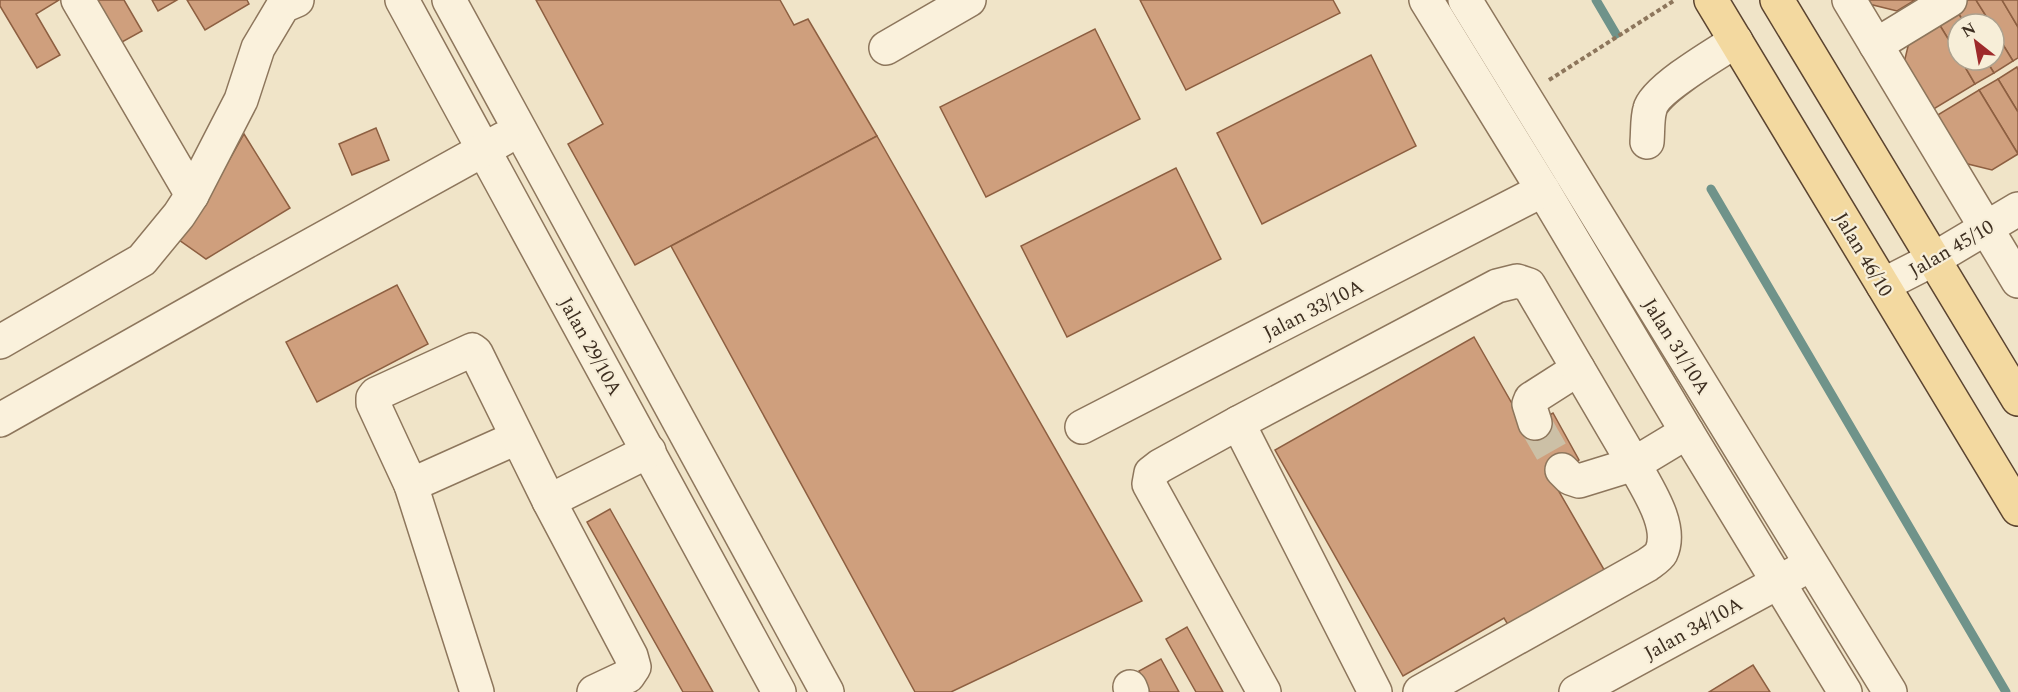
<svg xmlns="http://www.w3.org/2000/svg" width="2018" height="692" viewBox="0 0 2018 692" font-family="Spectral,serif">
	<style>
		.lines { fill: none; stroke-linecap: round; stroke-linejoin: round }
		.stream { stroke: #6f938a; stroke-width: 9 }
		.building { fill: #cf9f7d; stroke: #8d5f41; stroke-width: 1.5 }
		.minor-tunnel { stroke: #ccc0a6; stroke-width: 33; stroke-dasharray: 33 16; stroke-linecap: butt }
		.minor-casing { stroke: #8d765c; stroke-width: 36 }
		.major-casing { stroke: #5b4430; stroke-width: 36 }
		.path { stroke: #8d765c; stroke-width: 4; stroke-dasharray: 4.5 3; stroke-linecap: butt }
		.minor { stroke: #faf1dc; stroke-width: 33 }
		.major { stroke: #f3d9a0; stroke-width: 33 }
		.labels { text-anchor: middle; stroke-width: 4.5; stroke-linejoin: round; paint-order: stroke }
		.street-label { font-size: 20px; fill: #3d2e20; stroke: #f7eed8 }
	</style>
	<rect width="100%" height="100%" fill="#f0e4c8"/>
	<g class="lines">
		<g class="stream">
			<path d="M1596 0 1616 34"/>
			<path d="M1711 189 2006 692"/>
		</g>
	</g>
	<g class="building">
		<path d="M0 0H59L36 14 60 55 37 68 0 6Z"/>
		<path d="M86 0H124L142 31 113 47Z"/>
		<path d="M152 0H177L158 11Z"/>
		<path d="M187 0H247L249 4 205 30Z"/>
		<path d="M536 0H780L794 25 808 19 877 136 635 265 568 144 603 124Z"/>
		<path d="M1140 0H1333L1340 13 1186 90Z"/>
		<path d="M1866 0H1915L1897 11 1869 4Z"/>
		<path d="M1968 0H1976L1991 24H1965L1955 8Z"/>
		<path d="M1976 0H2002L2018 27V58L2013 61 1994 30V24H1991Z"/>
		<path d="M2002 0H2018V27Z"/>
		<path d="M1955 8 1965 24H1958V55L1936 19Z"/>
		<path d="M1936 19 1958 55V60H1961L1975 84 1932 110 1904 63 1911 34Z"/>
		<path d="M1095 29 1140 119 986 197 940 107Z"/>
		<path d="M1994 30 2013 61 1994 73 1986 60H1994Z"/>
		<path d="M1371 55 1416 146 1262 224 1217 133Z"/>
		<path d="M1961 60H1986L1994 73 1975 84Z"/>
		<path d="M2017 67 2018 70V112L1998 79Z"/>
		<path d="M1998 79 2018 112V154L1979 90Z"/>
		<path d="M1979 90 2018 154 1992 170 1964 163 1936 116Z"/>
		<path d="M376 128 389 160 352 175 339 144Z"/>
		<path d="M244 134 290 208 206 259 172 235 219 178Z"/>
		<path d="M877 136 1142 601 951 692H915L671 246Z"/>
		<path d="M1176 168 1221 259 1067 337 1021 246Z"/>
		<path d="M397 285 428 344 317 402 286 342Z"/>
		<path d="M1474 337 1526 428 1553 413 1579 460 1550 476 1606 573 1510 628 1504 618 1403 676 1275 450Z"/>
		<path d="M610 509 713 692H683L587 522Z"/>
		<path d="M1187 627 1223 692H1196L1166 639Z"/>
		<path d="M1161 659 1179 692H1150L1139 671Z"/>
		<path d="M1753 665 1770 692H1709Z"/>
	</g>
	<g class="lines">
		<path class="minor-tunnel" d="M1535 423 1562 470"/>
		<g class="minor-casing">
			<g id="minor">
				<path d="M78 0 192 195"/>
				<path d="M402 0 779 692"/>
				<path d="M449 0 827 692"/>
				<path d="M1426 0 1543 190 1687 432 1845 692"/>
				<path d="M1465 0 1890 692"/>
				<path d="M1849 0 2018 281"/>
				<path d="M1876 45 1950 0"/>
				<path d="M886 48 969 0"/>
				<path d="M1647 142C1648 131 1647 119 1650 109 1654 90 1717 53 1736 41"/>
				<path d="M1883 285 1934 259 2018 209"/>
				<path d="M0 342 142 260 179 215 192 195 241 100 258 48 283 6 297 0"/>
				<path d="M0 420 239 285 503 139"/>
				<path d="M1238 423 1375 692"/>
				<path d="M1535 423 1529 404 1531 399 1578 369"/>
				<path d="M1082 427 1543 190"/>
				<path d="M411 485 516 438"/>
				<path d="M1130 687 1132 692"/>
				<path d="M477 692 411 485 373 403V398L376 394 472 350 476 353 549 501"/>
				<path d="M594 692 628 676 634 667 631 656 549 501 649 451"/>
				<path d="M1264 692 1149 484 1151 473 1160 466 1238 423 1497 286 1517 281 1529 285 1634 464 1687 432"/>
				<path d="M1420 692 1647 565C1651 562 1659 557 1661 553 1674 526 1646 487 1634 464L1579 481 1570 478 1562 470"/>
				<path d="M1576 692 1799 571"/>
			</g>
		</g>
		<g class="major-casing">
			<g id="major">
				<path d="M1711 0 2018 509"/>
				<path d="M1777 0 2018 399"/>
			</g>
		</g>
		<path class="path" d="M1549 80 1675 0"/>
		<use href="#minor" class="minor"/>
		<use href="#major" class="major"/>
	</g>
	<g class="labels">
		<g class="street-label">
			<text transform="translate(1951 248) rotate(-30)" y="7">Jalan 45/10</text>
			<text transform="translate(1864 254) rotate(59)" y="7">Jalan 46/10</text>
			<text transform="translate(1313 309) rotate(-27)" y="7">Jalan 33/10A</text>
			<text transform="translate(591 346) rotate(61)" y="7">Jalan 29/10A</text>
			<text transform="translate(1677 346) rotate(58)" y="7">Jalan 31/10A</text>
			<text transform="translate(1693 628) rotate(-29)" y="7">Jalan 34/10A</text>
		</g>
	</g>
	<g transform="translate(1976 42) rotate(329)"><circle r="28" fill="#f7eed8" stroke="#ada18e" stroke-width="1.5"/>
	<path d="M0-4.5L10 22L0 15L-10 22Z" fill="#9e2a2b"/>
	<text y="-9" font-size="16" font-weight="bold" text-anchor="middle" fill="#3d2e20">N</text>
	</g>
</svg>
